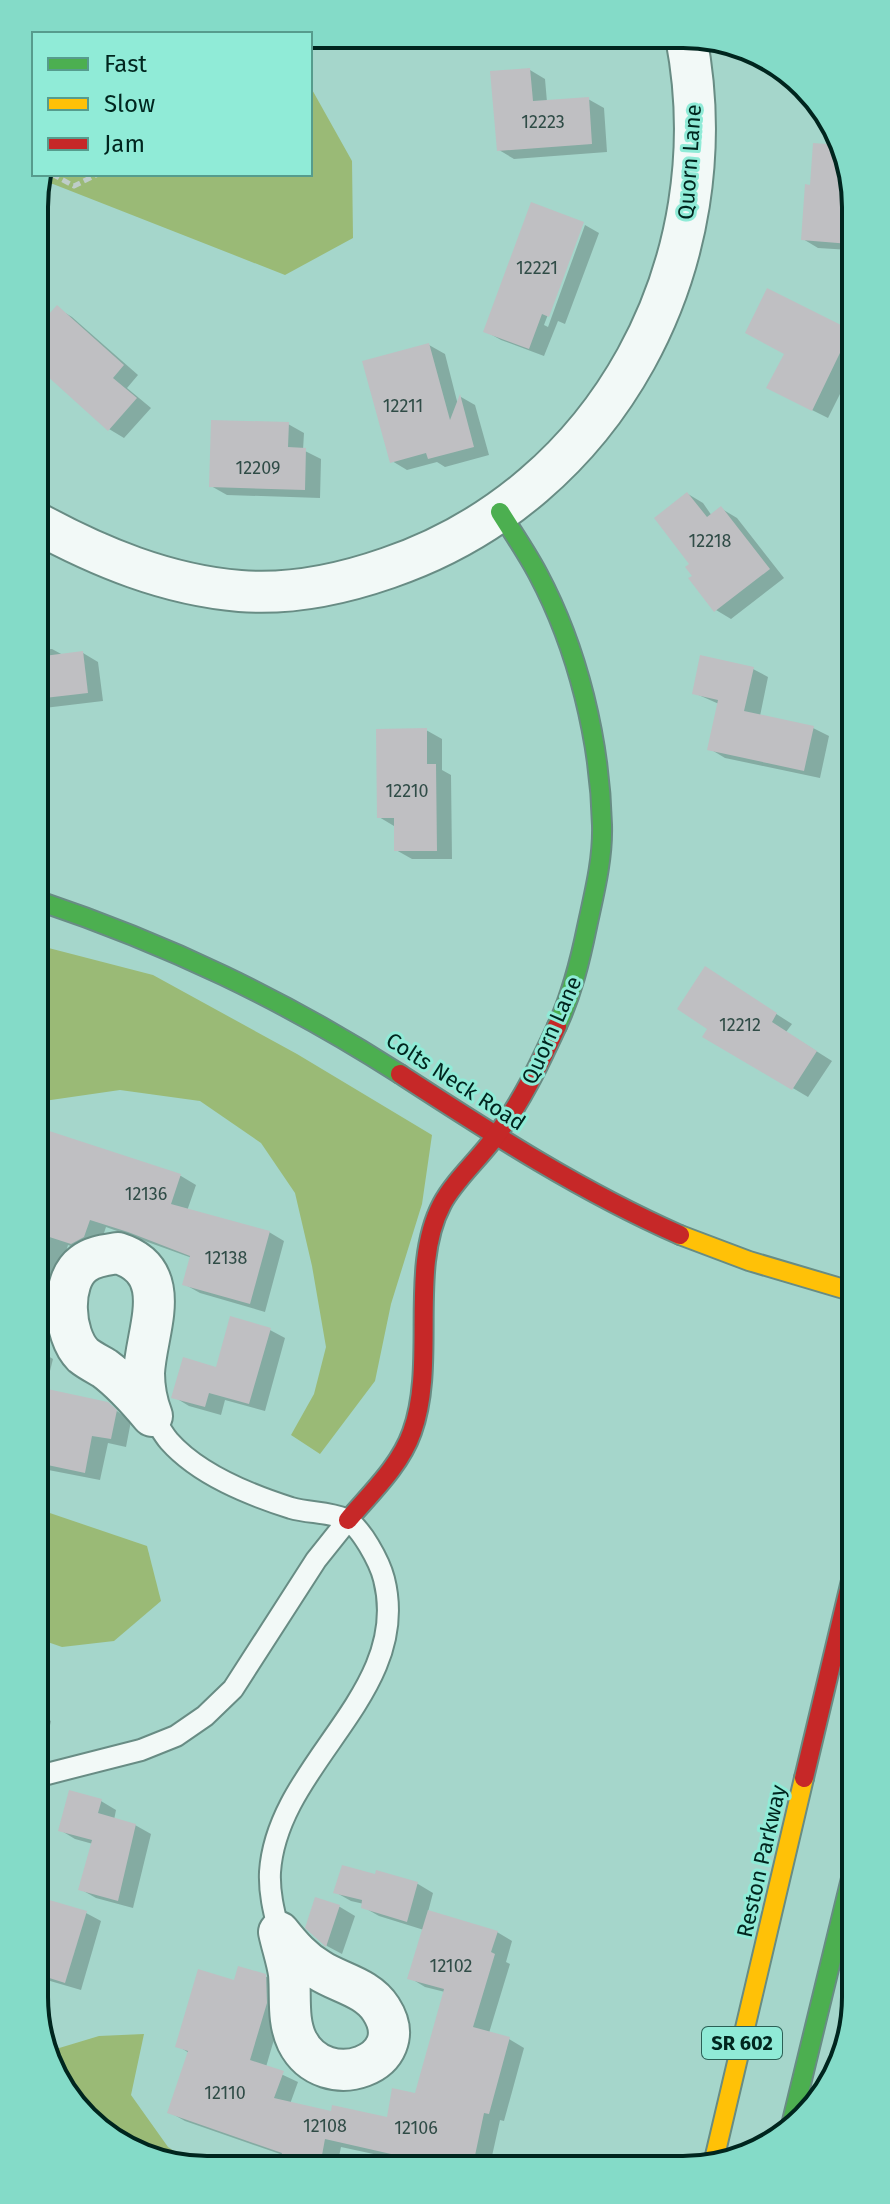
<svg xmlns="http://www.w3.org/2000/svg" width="890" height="2204" viewBox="0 0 890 2204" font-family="'Fira Sans',sans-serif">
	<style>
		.forest { fill: #9aba76 }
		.shadow { fill: #0003 }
		.building { fill: #bfbfc2 }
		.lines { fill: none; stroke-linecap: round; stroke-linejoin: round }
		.lane-casing { stroke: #688c84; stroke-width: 24 }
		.street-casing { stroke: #688c84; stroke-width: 44 }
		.fast-casing { stroke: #688c84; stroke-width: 22 }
		.slow-casing { stroke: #688c84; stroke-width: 22 }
		.jam-casing { stroke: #688c84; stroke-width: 22 }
		.path { stroke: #becdc9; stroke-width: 5; stroke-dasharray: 8 4; stroke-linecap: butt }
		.lane { stroke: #f2f9f7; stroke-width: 20 }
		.street { stroke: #f2f9f7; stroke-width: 40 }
		.fast { stroke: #4caf50; stroke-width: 18 }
		.slow { stroke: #ffc107; stroke-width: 18 }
		.jam { stroke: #c62828; stroke-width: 18 }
		.labels { text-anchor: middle; stroke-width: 6; stroke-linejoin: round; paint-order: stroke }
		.number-label { font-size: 18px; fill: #304c47 }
		.shield { fill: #90ebd7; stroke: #2b6056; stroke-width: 2 }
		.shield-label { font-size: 20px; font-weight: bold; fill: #00251e }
		.street-label { font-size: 22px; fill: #00251e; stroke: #90ebd7 }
		.rim { fill: none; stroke: #00251e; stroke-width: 4 }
	</style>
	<rect width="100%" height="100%" fill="#a5d6cb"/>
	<g class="forest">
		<path d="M310 86 352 161 353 238 285 275 53 184 37 185 40 174H310Z"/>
		<path d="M37 945 153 975 297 1054 432 1135 422 1204 391 1304 375 1381 320 1454 291 1435 314 1394 326 1347 312 1266 295 1193 261 1143 200 1101 120 1090 37 1102Z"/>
		<path d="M38 1509 147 1546 161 1601 114 1641 62 1647 39 1639Z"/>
		<path d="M144 2034 131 2095 168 2147 198 2167H174L93 2127 46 2052 99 2036Z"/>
	</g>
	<g class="shadow">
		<path d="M530 70 545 79 547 102 588 99 604 108 607 152 514 159 499 150Z"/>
		<path d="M815 145 841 147 850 163V250L818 248 803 239 812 187Z"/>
		<path d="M582 224 544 325 548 327 585 225 599 233 565 324 558 321 544 356 501 340 485 331Z"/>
		<path d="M768 291 851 333V372L828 418 784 396 786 354Z"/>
		<path d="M57 308 72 317 138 375 127 388 151 408 124 438 109 429 35 363V333Z"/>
		<path d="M429 345 445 354 458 405 461 397 475 405 489 455 445 467 437 462 407 470 392 461Z"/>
		<path d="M288 424 304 433 303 450 321 459 320 498 227 495 211 486Z"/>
		<path d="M688 494 703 503 712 516 722 509 737 518 784 578 731 619 716 610 694 576Z"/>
		<path d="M52 649 63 655 83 653 98 662 103 701 36 709V650Z"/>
		<path d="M753 669 768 677 760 716 813 728 829 736 820 778 725 758 710 749 719 704 694 693Z"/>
		<path d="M426 730 442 739V770L451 775 452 859H412L396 850 394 826 379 817Z"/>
		<path d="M720 978 792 1024 786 1032 832 1061 808 1097 705 1036 710 1028Z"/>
		<path d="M42 1131 181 1176 196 1185 187 1211 269 1232 284 1241 265 1312 200 1293 184 1284 192 1258 106 1227 100 1245 88 1252 68 1245 53 1297 44 1294 38 1316 37 1146Z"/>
		<path d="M270 1330 285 1338 265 1411 225 1400 221 1415 189 1406 174 1397 217 1369Z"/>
		<path d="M38 1350 53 1359 45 1391 107 1404 131 1421 126 1447 108 1443 100 1480 38 1468Z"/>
		<path d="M39 1714 51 1721 41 1765H39Z"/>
		<path d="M101 1801 116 1810 114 1820 135 1825 151 1834 133 1908 96 1898 80 1889 93 1844 75 1839 60 1830Z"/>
		<path d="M378 1872 418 1884 433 1893 428 1912 497 1932 512 1941 506 1962 510 1964 489 2033 509 2039 524 2048 504 2121 500 2120 490 2165 402 2166 392 2158 341 2147 337 2166H296L283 2159V2155L185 2121 169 2112 189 2053 178 2046 236 1982 265 1976 281 1985 282 2012 266 2067 298 2082 290 2104 332 2113 388 2119 417 2095 445 1992 425 1987 410 1978 424 1930 379 1916 363 1907 364 1904 351 1901 335 1892 376 1877Z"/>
		<path d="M39 1899 86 1913 101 1921 81 1990 40 1978Z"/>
		<path d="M316 1900 340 1907 355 1916 342 1954 327 1946 308 1927Z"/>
	</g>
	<g class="building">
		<path d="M530 68 533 101 589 97 592 144 497 151 490 71Z"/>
		<path d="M813 143 840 145 850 163V244L801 240 805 184 810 185Z"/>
		<path d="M531 202 584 222 549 317 542 314 529 349 483 332Z"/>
		<path d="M767 288 851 330 812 411 766 388 784 354 745 333Z"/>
		<path d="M57 305 124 365 113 378 137 398 108 431 35 365V330Z"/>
		<path d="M429 343 450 420 460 394 474 447 428 459 426 453 390 463 362 361Z"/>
		<path d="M211 420 289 422 288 447 306 448 305 490 209 487Z"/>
		<path d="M687 492 707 517 721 506 770 569 714 612 688 578 692 576 685 567 689 564 654 518Z"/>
		<path d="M83 651 88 693 36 699V657Z"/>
		<path d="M700 655 754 667 744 711 814 726 804 771 707 750 718 700 692 694Z"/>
		<path d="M427 728V764H436L437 851H394V818H377L376 729Z"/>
		<path d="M705 966 777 1013 772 1022 817 1051 792 1090 702 1037 707 1029 677 1009Z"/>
		<path d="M37 1127 181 1174 171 1204 270 1231 250 1304 182 1285 190 1256 128 1232 90 1220 84 1237 71 1244 37 1233Z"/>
		<path d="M230 1316 271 1328 249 1404 209 1393 205 1407 171 1398 183 1357 216 1367Z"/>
		<path d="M38 1387 108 1402 117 1410 111 1439 92 1436 85 1473 38 1463Z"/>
		<path d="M69 1790 102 1799 98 1813 136 1824 118 1901 78 1890 92 1840 58 1831Z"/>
		<path d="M342 1865 375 1874 376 1870 418 1882 407 1922 361 1908 362 1900 333 1893Z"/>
		<path d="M39 1897 87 1911 65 1983 40 1975Z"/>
		<path d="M315 1897 340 1905 326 1947 305 1928Z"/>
		<path d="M428 1910 498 1931 491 1952 495 1954 473 2027 510 2037 489 2114 484 2113 473 2165 414 2166 390 2161 391 2154 325 2139 320 2166H311L280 2160 282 2153 167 2113 188 2051 175 2047 198 1969 234 1980 238 1966 266 1974 267 2003 250 2060 284 2071 274 2098 331 2111 332 2105 387 2117 392 2088 415 2093 444 1989 407 1979Z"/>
	</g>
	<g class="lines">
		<g class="lane-casing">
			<g id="lane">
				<path d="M152 1416C158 1424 163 1434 169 1441 199 1475 250 1495 291 1508 309 1513 329 1512 345 1519 361 1526 380 1563 384 1579 413 1693 277 1763 270 1872 269 1893 274 1912 279 1932"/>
				<path d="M47 1774 141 1750 176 1736 205 1716 233 1689 316 1560 348 1520"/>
			</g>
		</g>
		<g class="street-casing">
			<g id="street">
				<path d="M35 522C99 557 167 585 240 591 289 595 342 584 388 568 608 493 730 262 686 37"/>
				<path d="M118 1253C177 1272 146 1330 144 1373 144 1387 147 1403 152 1416 137 1398 123 1382 104 1368 97 1364 89 1360 83 1355 63 1335 60 1281 83 1264 93 1256 106 1255 118 1253Z"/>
				<path d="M279 1932C291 1947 302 1960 319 1970 339 1983 367 1987 381 2009 416 2063 325 2097 297 2041 287 2020 291 1997 289 1974 287 1960 282 1946 279 1932Z"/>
			</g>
		</g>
		<g class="fast-casing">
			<g id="fast">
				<path d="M500 512C513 533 527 553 538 574 578 649 600 741 602 825 603 860 594 894 587 927 580 961 572 994 557 1026"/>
				<path d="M36 900C167 944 283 999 400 1074"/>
				<path d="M792 2121 855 1862"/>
			</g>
		</g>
		<g class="slow-casing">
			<g id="slow">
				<path d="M680 1235 749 1261 854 1292"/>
				<path d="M713 2164 804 1778"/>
			</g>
		</g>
		<g class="jam-casing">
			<g id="jam">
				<path d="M400 1074C491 1133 580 1191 680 1235"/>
				<path d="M348 1520C371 1493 400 1466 412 1432 437 1363 408 1268 442 1204 454 1181 479 1159 495 1137 521 1103 539 1065 557 1026"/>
				<path d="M804 1778 854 1568"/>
			</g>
		</g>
		<path class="path" d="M52 174 74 186 98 174"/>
		<use href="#lane" class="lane"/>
		<use href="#street" class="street"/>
		<use href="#fast" class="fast"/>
		<use href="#slow" class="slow"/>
		<use href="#jam" class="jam"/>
	</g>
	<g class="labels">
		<g class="number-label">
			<text x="543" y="128">12223</text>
			<text x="537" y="274">12221</text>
			<text x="403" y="412">12211</text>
			<text x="258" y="474">12209</text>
			<text x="710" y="547">12218</text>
			<text x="407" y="797">12210</text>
			<text x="740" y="1031">12212</text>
			<text x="146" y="1200">12136</text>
			<text x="226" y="1264">12138</text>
			<text x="451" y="1972">12102</text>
			<text x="225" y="2099">12110</text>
			<text x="325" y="2132">12108</text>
			<text x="416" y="2134">12106</text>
		</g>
		<rect class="shield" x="702" y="2027" width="80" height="32" rx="6"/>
		<g class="shield-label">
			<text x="742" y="2050">SR 602</text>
		</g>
		<g class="street-label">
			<text transform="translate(689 162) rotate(-86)" y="8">Quorn Lane</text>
			<text transform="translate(551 1030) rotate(-66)" y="8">Quorn Lane</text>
			<text transform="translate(456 1081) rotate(33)" y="8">Colts Neck Road</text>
			<text transform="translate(761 1861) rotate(-77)" y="8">Reston Parkway</text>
		</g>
	</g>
	<path d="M0 0H890V2204H0ZM207 48H683A159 159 0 0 1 842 207V1997A159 159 0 0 1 683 2156H207A159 159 0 0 1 48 1997V207A159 159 0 0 1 207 48Z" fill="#84dbc8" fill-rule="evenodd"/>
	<path class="rim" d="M207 48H683A159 159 0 0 1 842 207V1997A159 159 0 0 1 683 2156H207A159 159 0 0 1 48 1997V207A159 159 0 0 1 207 48Z"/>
	<rect x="32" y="32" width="280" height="144" fill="#90ebd7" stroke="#569c8d" stroke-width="2"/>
	<rect x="48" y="58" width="40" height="12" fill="#4caf50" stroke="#569c8d" stroke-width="2"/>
	<text x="104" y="72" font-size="24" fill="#00251e">Fast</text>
	<rect x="48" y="98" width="40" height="12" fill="#ffc107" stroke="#569c8d" stroke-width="2"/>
	<text x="104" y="112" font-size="24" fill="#00251e">Slow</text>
	<rect x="48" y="138" width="40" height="12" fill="#c62828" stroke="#569c8d" stroke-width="2"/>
	<text x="104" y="152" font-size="24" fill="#00251e">Jam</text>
</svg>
